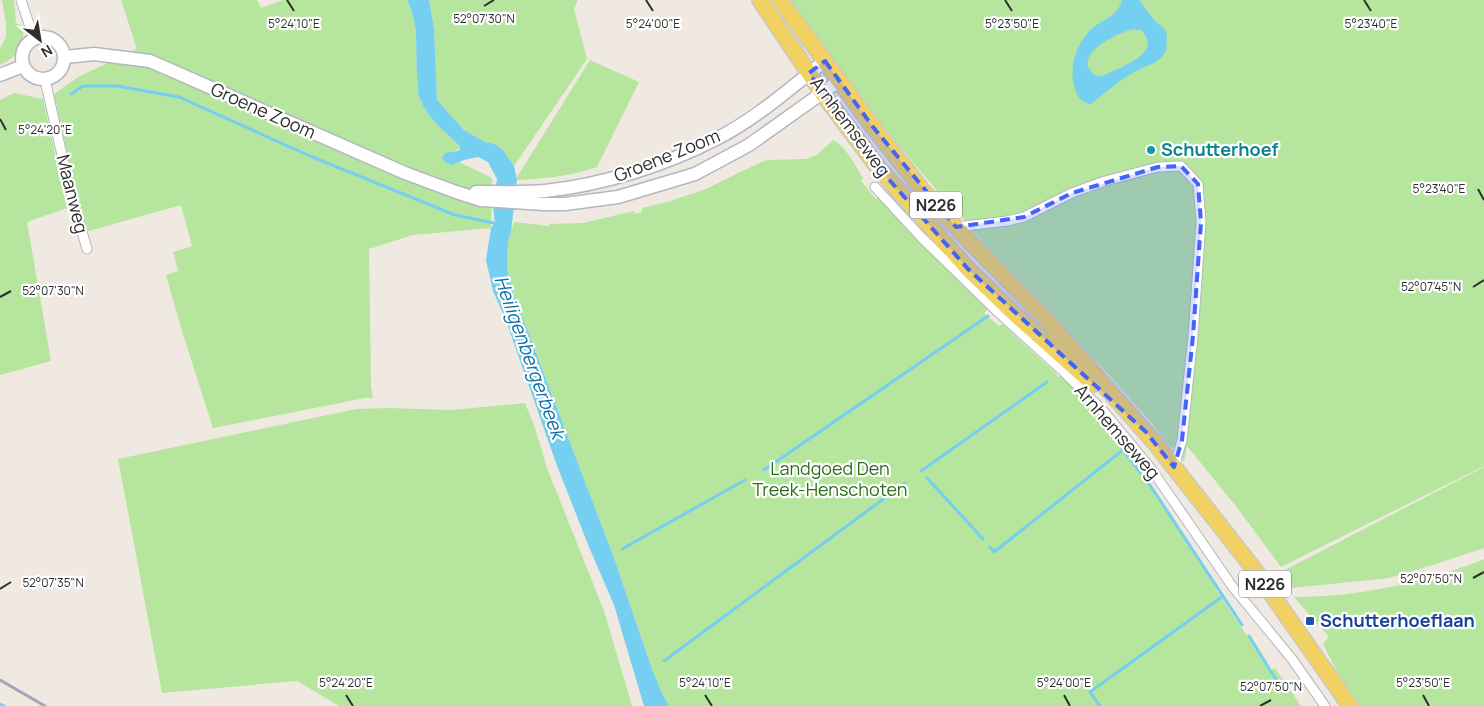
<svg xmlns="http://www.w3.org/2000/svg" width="1484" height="706" viewBox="0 0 1484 706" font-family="Manrope,sans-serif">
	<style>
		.green { fill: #b6e59e }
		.water { fill: #75cff0; fill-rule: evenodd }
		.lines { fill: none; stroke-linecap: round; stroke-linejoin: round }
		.stream { stroke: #75cff0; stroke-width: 3 }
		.minor-casing { stroke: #b4b7c1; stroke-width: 11 }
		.secondary-casing { stroke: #b4b7c1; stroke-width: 15 }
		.primary-casing { stroke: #c9c9c9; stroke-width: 18 }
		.minor { stroke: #fff; stroke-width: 9 }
		.secondary { stroke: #fff; stroke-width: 12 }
		.primary { stroke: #f2d163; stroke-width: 15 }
		.rail { stroke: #a3a6b8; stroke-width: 3 }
		.marked { fill: #4264fb; fill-opacity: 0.2; stroke: #4264fb; stroke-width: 4; stroke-dasharray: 10 6; stroke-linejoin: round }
		.ticks { fill: none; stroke: #2e2e2e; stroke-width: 2 }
		.culture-dot { fill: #0f9aa8; stroke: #fff; stroke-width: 2 }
		.transit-dot { fill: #1a4fb4; stroke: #fff; stroke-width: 2 }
		.labels { text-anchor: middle; stroke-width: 4.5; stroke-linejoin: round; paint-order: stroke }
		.shield { fill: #fff; stroke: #6d6d6d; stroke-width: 1 }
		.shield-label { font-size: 16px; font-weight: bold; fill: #2e2e2e }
		.street-label { font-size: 18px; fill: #2e2e2e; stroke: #fff }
		.culture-label { font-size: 18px; font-weight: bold; fill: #0d838f; stroke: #fff; text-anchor: start }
		.park-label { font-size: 18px; fill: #2c6e1b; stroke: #fff }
		.transit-label { font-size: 18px; font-weight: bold; fill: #164399; stroke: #fff; text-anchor: start }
		.water-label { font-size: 19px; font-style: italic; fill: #0d6fa3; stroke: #fff }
		.ticks-label { font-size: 12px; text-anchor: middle; fill: #2e2e2e; stroke: #fff; stroke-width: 4.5; stroke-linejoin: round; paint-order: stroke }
	</style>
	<rect width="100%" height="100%" fill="#efe9e1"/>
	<g class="green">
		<path d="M2 0H14L16 23 22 26C27 44 16 58 0 65V48L6 37V22Z"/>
		<path d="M121 0H257L261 8 284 0H407C421 27 414 55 418 84 418 89 418 95 420 99 428 119 446 132 460 146V149L448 153 452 165 459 162 492 178 491 228 413 235 369 249 371 386 373 398H365L213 428 181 328 166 275 178 271 173 252 192 246 181 205 85 232 54 94 78 77 137 49Z"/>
		<path d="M429 0H578L574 9 587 59 514 166 502 149 495 144 485 142 464 130 437 100 434 28Z"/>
		<path d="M783 0H1484V466L1281 567 1235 505 1187 446 1184 462 1174 447 1171 448 1152 424 1107 373 969 227H971L960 215 957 214 882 126Z"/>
		<path d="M590 60 639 82 597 167C571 176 545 179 517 180V177Z"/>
		<path d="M14 93 43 99 67 208 27 222 51 361 0 375V100Z"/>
		<path d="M833 140C845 145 856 167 863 178L861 181 876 199 886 188 996 302 984 313 999 326 1002 324 1056 373 1058 377 1061 375 1124 446 1218 587 1216 589 1270 671 1275 668 1301 706H669L661 691 652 669 614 558 514 295 507 269 508 241 514 222 549 226V224L583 223 634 211 635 214 642 212V208L667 202 706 189 759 163 768 160 806 159 817 155Z"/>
		<path d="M525 403 535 428 547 468 604 611 632 706H339L297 681 162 693 118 459 356 409 389 408 452 410Z"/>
		<path d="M1484 467V548L1417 570 1389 578 1292 588 1277 574Z"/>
		<path d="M1484 559V706H1356L1348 693 1323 644 1329 637 1294 597C1358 597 1425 583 1484 559Z"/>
	</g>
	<g class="water">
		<path d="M407 0H429L434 28 437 100 464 130 485 142 495 144 502 149 514 166 517 180 511 232 508 241 507 269 514 295 614 558 652 669 661 691 669 706H644L614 605 589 547 556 463 505 318 493 291 486 260 491 228 495 223 493 206 497 179 488 162 478 157 464 160 452 165 446 163 442 158 445 153 458 151 460 149V146C445 132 428 119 420 99 418 95 418 89 418 84 414 55 421 27 407 0Z"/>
		<path d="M1122 0H1139L1155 21 1165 29 1167 36 1166 51 1161 58 1154 63 1134 72 1117 83 1091 104C1082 103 1078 97 1075 89 1068 67 1077 40 1095 26 1107 18 1118 15 1122 0ZM1133 29 1141 30C1165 54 1119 67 1103 76 1098 76 1093 75 1090 70 1077 51 1121 32 1133 29Z"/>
	</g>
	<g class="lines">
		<g class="stream">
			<path d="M71 94 83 86H117L179 97 310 156 455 215 498 224"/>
			<path d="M764 470 988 316"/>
			<path d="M921 471 1047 382"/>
			<path d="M927 478 983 539"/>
			<path d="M990 547 994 552 1123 450 1150 485 1242 625"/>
			<path d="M622 549 745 480"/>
			<path d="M1249 636 1275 678 1283 688"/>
			<path d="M664 661 905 483"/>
			<path d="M0 704 4 706"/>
			<path d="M1100 706 1090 692 1223 596"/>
		</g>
		<g class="minor-casing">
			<g id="minor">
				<path d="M21 0 34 39"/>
				<path d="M45 80 69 186 87 249"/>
				<path d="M875 187 922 238 999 313 1063 371 1105 413 1152 470 1232 586 1292 659 1325 706"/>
				<path d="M956 227 1007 221 1024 217 1072 193 1105 181 1158 167 1181 166 1198 184 1201 222 1193 336 1182 440 1174 467"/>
			</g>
		</g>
		<g class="secondary-casing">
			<g id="secondary">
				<circle cx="43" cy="58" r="21"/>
				<path d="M65 57 94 54 150 61 405 173 456 192 481 200 544 204H565L618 197 695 174 749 145 839 81"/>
				<path d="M0 75 23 66"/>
				<path d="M476 192C499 192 523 193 545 191 602 185 666 165 716 139 756 119 790 88 825 61"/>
			</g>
		</g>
		<g class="primary-casing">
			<g id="primary">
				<path d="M760 0 823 94 877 166 968 269 1019 318 1093 384"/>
				<path d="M780 0 873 127 923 191 965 237 1046 319 1155 443 1254 569 1350 706"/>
			</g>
		</g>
		<use href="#minor" class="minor"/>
		<use href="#secondary" class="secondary"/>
		<use href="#primary" class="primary"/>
		<path class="rail" d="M0 680 45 706"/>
	</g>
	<path class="marked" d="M825 61 873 127 956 227 1024 217 1072 193 1158 167 1181 166 1198 184 1201 222 1193 336 1182 440 1174 467 1146 432 968 269 877 166 809 73Z"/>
	<path class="ticks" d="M287 0 294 11M646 0 653 11M1005 0 1012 11M1364 0 1371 11M484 6 494 0M0 119 6 130M1478 189 1484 200M1473 287 1484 280M0 297 11 291M1473 578 1484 572M0 589 11 582M346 695 353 706M705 695 712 706M1064 695 1070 706M1423 695 1429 706M1260 706 1271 700"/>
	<circle class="culture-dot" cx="1151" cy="150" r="5"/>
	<rect class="transit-dot" x="1305" y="616" width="10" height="10" rx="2.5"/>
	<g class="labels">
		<g class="shield">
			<rect x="910" y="191.5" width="52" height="27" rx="4"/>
			<rect x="1239" y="570.5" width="52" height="27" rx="4"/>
		</g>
		<g class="shield-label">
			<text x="936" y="211">N226</text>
			<text x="1265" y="590">N226</text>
		</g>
		<g class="street-label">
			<text transform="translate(263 111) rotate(24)" y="6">Groene Zoom</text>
			<text transform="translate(850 127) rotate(53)" y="6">Arnhemseweg</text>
			<text transform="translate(667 156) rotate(-22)" y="6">Groene Zoom</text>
			<text transform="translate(72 194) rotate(76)" y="6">Maanweg</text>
			<text transform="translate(1117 432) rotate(49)" y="6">Arnhemseweg</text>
		</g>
		<g class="culture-label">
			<text x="1161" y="156">Schutterhoef</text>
		</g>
		<g class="park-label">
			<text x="830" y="475">Landgoed Den<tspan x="830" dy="21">Treek-Henschoten</tspan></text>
		</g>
		<g class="transit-label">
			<text x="1320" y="627">Schutterhoeflaan</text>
		</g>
		<g class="water-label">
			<text transform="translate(530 357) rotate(70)" y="7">Heiligenbergerbeek</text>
		</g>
	</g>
	<g class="ticks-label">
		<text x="484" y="23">52°07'30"N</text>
		<text x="294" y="28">5°24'10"E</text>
		<text x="653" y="28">5°24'00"E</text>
		<text x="1371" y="28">5°23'40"E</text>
		<text x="1012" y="28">5°23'50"E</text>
		<text x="45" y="134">5°24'20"E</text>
		<text x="1439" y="193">5°23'40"E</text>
		<text x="1431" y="291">52°07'45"N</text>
		<text x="53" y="295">52°07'30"N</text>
		<text x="1431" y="583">52°07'50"N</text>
		<text x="53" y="587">52°07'35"N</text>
		<text x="346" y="687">5°24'20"E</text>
		<text x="705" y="687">5°24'10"E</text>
		<text x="1064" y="687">5°24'00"E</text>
		<text x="1423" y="687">5°23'50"E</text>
		<text x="1271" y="691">52°07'50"N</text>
	</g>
	<g transform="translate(40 40) rotate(149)" stroke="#ffffff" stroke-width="4" paint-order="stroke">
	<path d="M0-4L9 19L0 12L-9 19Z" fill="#2e2e2e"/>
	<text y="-8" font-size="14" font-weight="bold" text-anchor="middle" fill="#2e2e2e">N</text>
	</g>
</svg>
